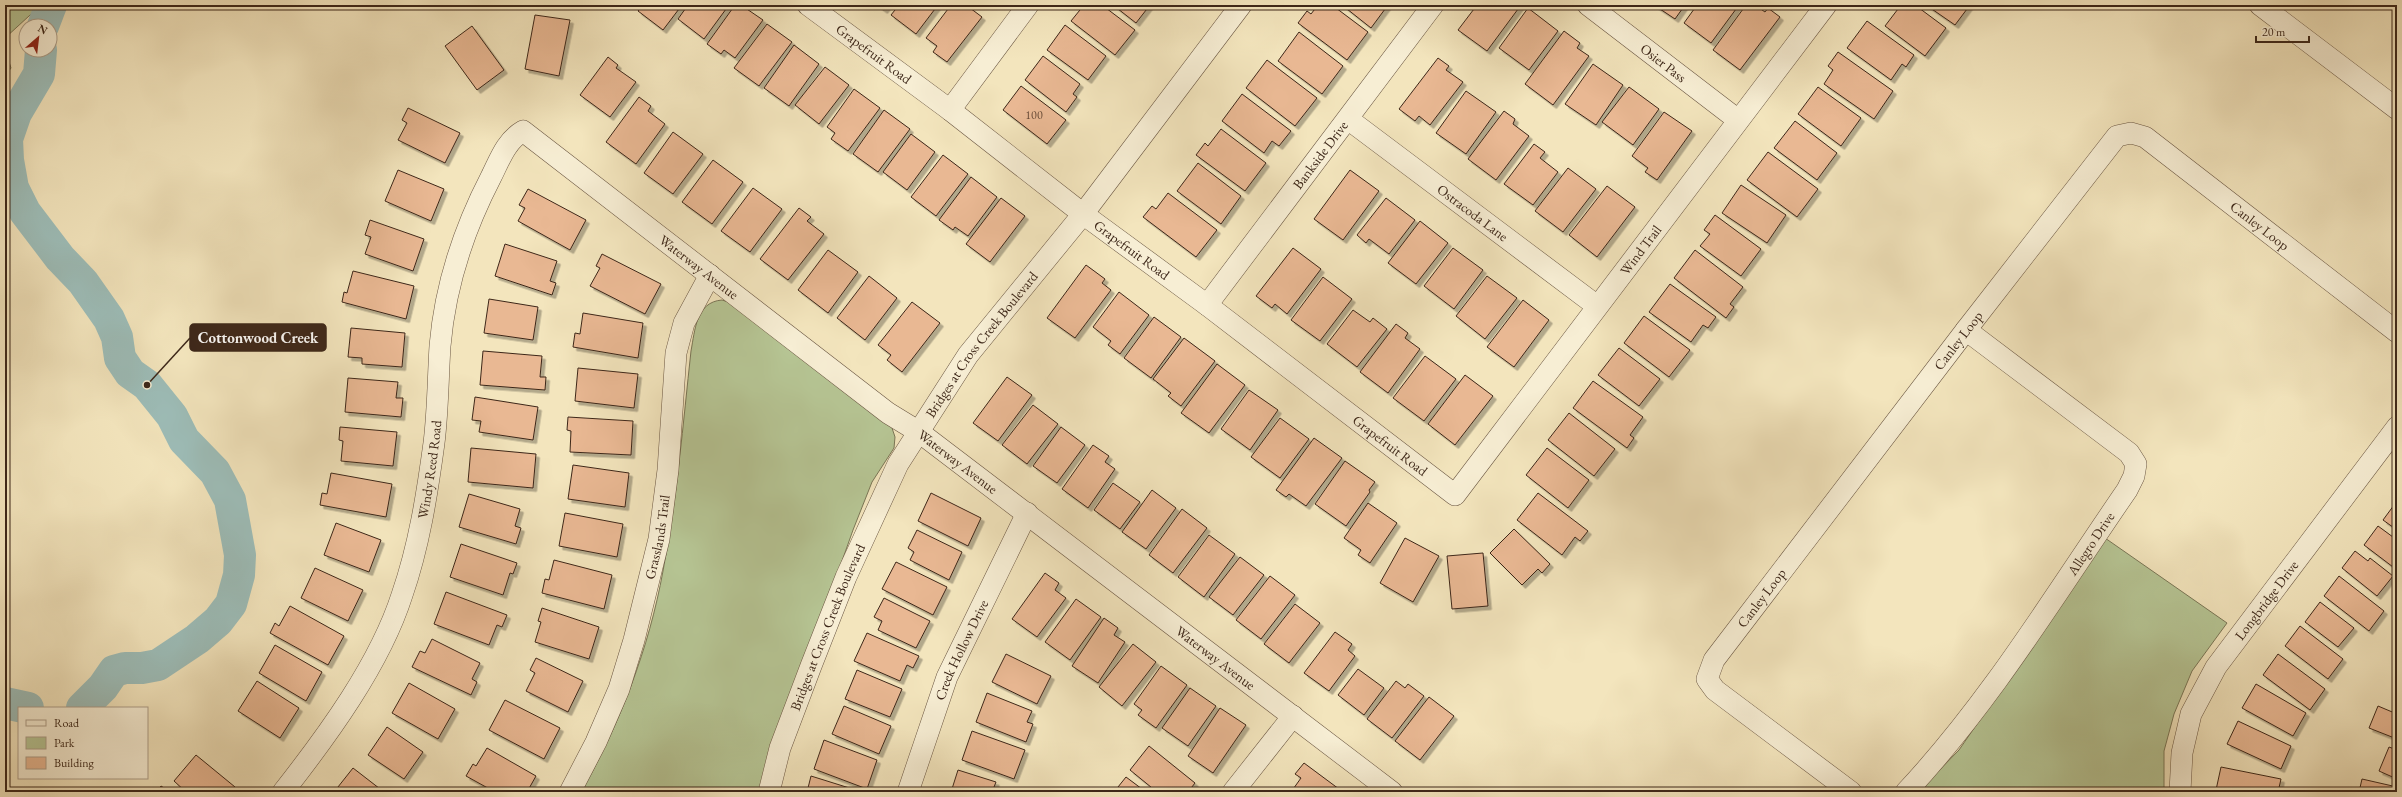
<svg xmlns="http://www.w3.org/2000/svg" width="2402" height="797" viewBox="0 0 2402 797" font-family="'EB Garamond',serif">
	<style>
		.green { fill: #b6c594; stroke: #7a7656 }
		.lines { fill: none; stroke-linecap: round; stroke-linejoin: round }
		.river { stroke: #9dbdb8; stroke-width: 32 }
		.building { fill: #e9b893; stroke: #3d2719; filter: url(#shadow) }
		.minor-casing { stroke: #6a5642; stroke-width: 22 }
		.minor { stroke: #f7eed4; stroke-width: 21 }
		.labels { text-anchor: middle; stroke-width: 3; stroke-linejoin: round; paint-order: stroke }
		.number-label { font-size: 12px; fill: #684b38 }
		.street-label { font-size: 14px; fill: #3d2719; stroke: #f7eed4 }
		.leader { fill: none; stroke: #3d2719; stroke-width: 1.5 }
		.callout-dot { fill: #3d2719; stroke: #f7eed4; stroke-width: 1.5 }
		.callout { fill: #3d2719; stroke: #3d2719; stroke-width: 1.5 }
		.callout-label { font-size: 15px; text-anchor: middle; font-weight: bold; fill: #fff }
	</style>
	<defs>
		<filter id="shadow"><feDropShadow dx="3.5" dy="3.5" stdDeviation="0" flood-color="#0004"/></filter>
	</defs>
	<rect width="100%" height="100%" fill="#f3e5bd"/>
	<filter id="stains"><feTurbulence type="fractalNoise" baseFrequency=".005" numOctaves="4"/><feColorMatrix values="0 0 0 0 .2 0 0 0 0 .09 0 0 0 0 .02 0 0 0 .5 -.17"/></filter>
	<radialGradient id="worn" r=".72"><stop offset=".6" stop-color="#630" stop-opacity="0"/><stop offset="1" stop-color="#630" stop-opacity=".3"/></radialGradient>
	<g class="green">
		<path d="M5 5H41L5 38Z"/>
		<path d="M5 49 11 68 5 76Z"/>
		<path d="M722 300 731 303 891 425 895 437 894 448 872 482 853 530 760 792H581C620 724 649 648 663 571 677 498 683 424 691 351 695 330 696 302 722 300Z"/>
		<path d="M2105 538 2227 623 2192 671 2174 714 2164 751V792H1918L1959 750Z"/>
	</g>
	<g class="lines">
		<g class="river">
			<path d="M43 26 51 5"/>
			<path d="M41 50 39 74 16 113 7 139 8 160 13 188 25 212 60 258 83 282 109 319 117 337 120 358 130 373 147 385 172 416 184 440 215 472 230 500 240 555 239 575 231 604 218 621 197 639 158 665 142 668H125L114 671 103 687 82 708"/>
			<path d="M5 703 28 708"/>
		</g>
	</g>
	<g class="building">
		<path d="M643 5H682L663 30 638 11Z"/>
		<path d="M688 5H729L704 39 678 19Z"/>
		<path d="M735 5H741L763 20 735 58 724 50 721 54 707 44Z"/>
		<path d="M877 5H888L884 10Z"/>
		<path d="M899 5H938L916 34 891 15Z"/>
		<path d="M951 5H966L982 17 947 62 933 52 937 46 926 38Z"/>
		<path d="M1084 5H1102L1135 30 1115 55 1071 21Z"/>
		<path d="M1113 5H1150L1136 23Z"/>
		<path d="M1318 5H1332L1368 32 1347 60 1298 23 1307 11 1311 14Z"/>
		<path d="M1342 5H1388L1371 28Z"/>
		<path d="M1477 5H1521L1487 51 1458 30Z"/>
		<path d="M1654 5H1685L1675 19Z"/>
		<path d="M1697 5H1739L1711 43 1684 23Z"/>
		<path d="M1746 5H1755L1765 12 1768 8 1780 17 1740 70 1713 50Z"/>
		<path d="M1901 5H1915L1946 28 1925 56 1885 26Z"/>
		<path d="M1926 5H1970L1955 25Z"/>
		<path d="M1528 8 1558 31 1529 70 1499 48Z"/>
		<path d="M535 15 570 20 559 76 525 69Z"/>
		<path d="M1867 21 1914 55 1906 67 1902 64 1891 80 1847 48Z"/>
		<path d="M767 24 792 42 759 86 734 68Z"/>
		<path d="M1065 25 1106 56 1088 80 1047 50Z"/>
		<path d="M472 26 504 70 477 90 445 46Z"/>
		<path d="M1564 31 1580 43 1577 48 1589 56 1553 105 1525 84Z"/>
		<path d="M1299 32 1343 66 1322 94 1278 61Z"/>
		<path d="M794 45 819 64 789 106 764 88Z"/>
		<path d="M1838 52 1893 91 1874 119 1824 84 1833 70 1828 66Z"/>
		<path d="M1043 56 1080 84 1073 94 1077 97 1066 112 1025 80Z"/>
		<path d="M608 57 618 65 616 68 636 82 610 117 580 95Z"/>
		<path d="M1438 58 1449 66 1446 70 1463 82 1430 125 1419 116 1415 121 1399 109Z"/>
		<path d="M1267 60 1317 98 1295 126 1246 88Z"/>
		<path d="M1593 64 1623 85 1596 125 1565 104Z"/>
		<path d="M825 67 849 85 819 124 795 105Z"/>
		<path d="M1021 86 1066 120 1047 144 1003 110Z"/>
		<path d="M1629 87 1659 109 1633 145 1602 122Z"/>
		<path d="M1818 87 1861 118 1841 146 1798 114Z"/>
		<path d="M854 89 880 108 848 151 831 139 835 133 827 127Z"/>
		<path d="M1466 91 1496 112 1466 154 1436 133Z"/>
		<path d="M1242 94 1291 131 1279 146 1272 141 1264 153 1222 121Z"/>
		<path d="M639 97 651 106 648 111 665 124 636 164 606 142Z"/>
		<path d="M408 108 460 133 445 163 398 140 407 123 402 120Z"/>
		<path d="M884 110 910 129 878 172 853 154Z"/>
		<path d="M1504 111 1515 119 1513 124 1529 136 1496 180 1468 159Z"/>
		<path d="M1664 112 1692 131 1657 180 1645 172 1648 168 1632 156Z"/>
		<path d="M1795 121 1837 153 1817 180 1774 148Z"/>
		<path d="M1221 129 1266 163 1245 191 1196 155 1205 143 1208 146Z"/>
		<path d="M673 132 703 154 673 194 644 173Z"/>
		<path d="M911 134 935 152 907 190 883 172Z"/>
		<path d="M1534 144 1545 152 1540 158 1558 172 1533 205 1504 184Z"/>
		<path d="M1768 152 1818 189 1797 217 1747 180Z"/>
		<path d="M943 155 968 174 936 216 911 197Z"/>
		<path d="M713 160 743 182 712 224 682 202Z"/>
		<path d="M1198 163 1241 196 1221 224 1177 191Z"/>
		<path d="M1568 168 1596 189 1563 232 1535 211Z"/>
		<path d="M398 170 444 189 431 221 385 201Z"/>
		<path d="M1350 170 1379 191 1343 240 1314 219Z"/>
		<path d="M971 177 997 197 968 236 955 227 953 230 939 220Z"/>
		<path d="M1741 185 1786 215 1767 243 1722 213Z"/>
		<path d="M1607 186 1635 207 1597 257 1569 235Z"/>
		<path d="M753 188 782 209 750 252 721 231Z"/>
		<path d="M528 189 586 220 570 250 518 221 525 208 519 205Z"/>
		<path d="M1168 193 1217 230 1196 257 1143 217 1152 206 1156 209Z"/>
		<path d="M1001 198 1025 216 990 262 966 244Z"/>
		<path d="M1386 198 1415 220 1389 254 1369 239 1366 243 1357 235Z"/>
		<path d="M799 208 811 217 807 221 824 234 788 280 760 259Z"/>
		<path d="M1715 215 1761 249 1741 276 1700 246 1710 234 1704 230Z"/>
		<path d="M370 220 424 239 413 271 365 254 371 237 365 235Z"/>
		<path d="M1420 221 1448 243 1416 284 1388 263Z"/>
		<path d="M505 244 557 261 550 281 556 283 552 295 495 276Z"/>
		<path d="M1293 248 1321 269 1287 314 1275 304 1272 308 1256 296Z"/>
		<path d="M1453 248 1483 270 1454 309 1424 286Z"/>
		<path d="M828 250 858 272 828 313 798 290Z"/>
		<path d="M1695 250 1743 287 1730 304 1734 307 1726 318 1674 278Z"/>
		<path d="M602 254 661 284 645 314 590 286 600 268 596 266Z"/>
		<path d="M1086 265 1105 279 1102 283 1111 290 1075 338 1047 318Z"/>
		<path d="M353 271 414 286 406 319 342 302 344 292 347 293Z"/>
		<path d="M869 276 897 298 865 340 837 318Z"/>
		<path d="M1487 276 1517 298 1485 339 1456 316Z"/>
		<path d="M1323 277 1352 299 1320 341 1291 320Z"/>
		<path d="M1670 284 1716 317 1708 328 1703 325 1691 342 1649 312Z"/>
		<path d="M1119 292 1149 315 1120 354 1108 345 1111 341 1093 327Z"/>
		<path d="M489 299 538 307 533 340 484 333Z"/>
		<path d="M1523 300 1549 320 1514 367 1487 347Z"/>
		<path d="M912 302 940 323 902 372 887 360 891 355 878 345Z"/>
		<path d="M1353 310 1370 322 1373 318 1387 329 1357 367 1327 344Z"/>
		<path d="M583 313 643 323 638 358 573 347 575 333 580 334Z"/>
		<path d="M1644 316 1690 350 1669 377 1624 343Z"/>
		<path d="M1154 317 1181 337 1151 378 1124 358Z"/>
		<path d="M1396 324 1408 333 1405 338 1420 349 1388 393 1360 372Z"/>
		<path d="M351 328 405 333 402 367 362 364V358L348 357Z"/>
		<path d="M1184 338 1215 361 1181 406 1168 396 1171 393 1153 379Z"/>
		<path d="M1619 348 1660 379 1639 406 1598 375Z"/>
		<path d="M483 351 542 356 540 377H546L545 390 480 385Z"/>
		<path d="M1425 356 1456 379 1424 421 1393 398Z"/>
		<path d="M1217 364 1245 385 1209 433 1181 413Z"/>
		<path d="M578 368 638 374 634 408 575 401Z"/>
		<path d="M1465 375 1493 396 1455 445 1428 424Z"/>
		<path d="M1007 377 1032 395 998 441 973 423Z"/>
		<path d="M348 378 398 382 396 398H403L401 417 345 412Z"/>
		<path d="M1593 381 1643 417 1630 435 1634 438 1627 448 1573 408Z"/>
		<path d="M1249 390 1278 410 1250 450 1221 429Z"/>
		<path d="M475 397 538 407 533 440 479 432 481 421 472 420Z"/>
		<path d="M1033 405 1058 424 1027 464 1002 445Z"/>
		<path d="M1569 413 1615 449 1594 476 1548 440Z"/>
		<path d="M568 417 633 421 631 455 570 452 571 431 567 430Z"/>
		<path d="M1280 418 1309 439 1280 478 1251 457Z"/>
		<path d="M340 427 397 432 393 466 341 461 343 441 339 440Z"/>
		<path d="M1061 427 1085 445 1057 483 1033 466Z"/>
		<path d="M1314 438 1342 458 1306 506 1289 494 1286 497 1276 490Z"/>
		<path d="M1093 445 1109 456 1105 462 1115 469 1088 508 1062 489Z"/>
		<path d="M471 448 536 454 533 488 468 482Z"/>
		<path d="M1547 448 1589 480 1568 508 1526 475Z"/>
		<path d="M1345 461 1375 482 1369 490 1370 492 1346 526 1315 504Z"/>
		<path d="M573 465 629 473 625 507 568 499Z"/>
		<path d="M331 473 392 484 386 517 320 505 322 493 327 494Z"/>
		<path d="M1113 483 1140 502 1120 529 1094 510Z"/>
		<path d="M1152 490 1176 508 1146 549 1122 532Z"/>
		<path d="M931 493 981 518 968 546 918 521Z"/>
		<path d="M1538 493 1588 531 1580 541 1575 537 1562 555 1517 520Z"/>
		<path d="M469 494 520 509 515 526 521 528 516 544 459 527Z"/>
		<path d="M2397 501V530L2383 520Z"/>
		<path d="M1368 503 1397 523 1370 563 1358 555 1361 550 1344 538Z"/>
		<path d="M1182 509 1207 528 1173 573 1149 555Z"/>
		<path d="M565 513 623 524 617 557 559 546Z"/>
		<path d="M336 523 381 540 369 572 324 555Z"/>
		<path d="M2378 526 2397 540V570L2364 545Z"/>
		<path d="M1514 529 1550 564 1542 573 1538 569 1522 585 1490 553Z"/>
		<path d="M917 530 962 552 949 580 910 560 914 552 908 548Z"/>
		<path d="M1209 535 1235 554 1204 597 1178 577Z"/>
		<path d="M1405 538 1439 556 1413 602 1380 583Z"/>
		<path d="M461 544 517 563 513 574 510 573 503 595 450 577Z"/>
		<path d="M2355 551 2368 561 2370 558 2393 576 2377 596 2342 568Z"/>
		<path d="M1483 553 1488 606 1452 609 1447 556Z"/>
		<path d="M1240 557 1264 575 1233 615 1209 597Z"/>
		<path d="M554 560 612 575 604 609 542 593 545 579 549 580Z"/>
		<path d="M896 562 947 587 933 615 882 589Z"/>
		<path d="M315 568 363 590 348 621 301 598Z"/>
		<path d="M1045 573 1059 583 1055 590 1066 598 1037 637 1012 619Z"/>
		<path d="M1270 576 1295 595 1261 639 1236 620Z"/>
		<path d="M2339 576 2384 611 2369 631 2324 596Z"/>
		<path d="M446 592 507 615 502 627 497 625 489 645 434 624Z"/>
		<path d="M884 598 930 621 916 648 878 630 882 621 874 617Z"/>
		<path d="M1076 599 1101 617 1070 660 1045 642Z"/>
		<path d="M2320 602 2354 628 2338 647 2305 622Z"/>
		<path d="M1295 604 1320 623 1289 663 1264 644Z"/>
		<path d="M290 606 344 636 328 665 270 633 275 623 279 626Z"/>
		<path d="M542 608 599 627 589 659 535 642 541 622 538 621Z"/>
		<path d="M1104 618 1118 628 1114 635 1125 642 1098 683 1072 666Z"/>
		<path d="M2300 626 2343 659 2328 679 2285 646Z"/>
		<path d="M1335 632 1352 644 1348 650 1355 656 1329 691 1304 673Z"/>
		<path d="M867 633 919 656 913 668 907 665 900 681 854 661Z"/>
		<path d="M432 639 480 663 472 679 477 682 471 695 412 667 420 651 425 653Z"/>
		<path d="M1133 644 1156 662 1122 706 1099 687Z"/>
		<path d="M275 645 322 672 306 701 259 673Z"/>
		<path d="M1006 654 1051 676 1037 704 992 682Z"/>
		<path d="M2278 654 2325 689 2310 710 2263 675Z"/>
		<path d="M536 658 583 681 568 712 526 691 535 673 530 670Z"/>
		<path d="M1161 666 1187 685 1156 728 1138 715 1142 710 1134 704Z"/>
		<path d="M1358 669 1384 688 1364 715 1338 695Z"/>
		<path d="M857 670 902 689 890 717 845 699Z"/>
		<path d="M257 681 299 708 280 738 238 711Z"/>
		<path d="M1396 681 1405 688 1408 684 1424 696 1392 738 1367 719Z"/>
		<path d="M409 683 455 709 438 739 392 713Z"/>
		<path d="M2256 684 2306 713 2293 736 2242 708Z"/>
		<path d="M1190 688 1216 706 1188 746 1162 728Z"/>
		<path d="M987 693 1032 711 1027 722 1033 724 1026 742 976 722Z"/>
		<path d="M1429 697 1454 716 1420 760 1395 741Z"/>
		<path d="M505 700 560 728 544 759 489 730Z"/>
		<path d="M844 706 891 726 879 754 832 734Z"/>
		<path d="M2378 706 2397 714V739L2369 728Z"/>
		<path d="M1220 708 1246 725 1213 773 1188 756Z"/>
		<path d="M2238 721 2291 746 2281 769 2227 744Z"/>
		<path d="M387 727 423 752 404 779 368 755Z"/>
		<path d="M972 731 1025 750 1014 779 962 760Z"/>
		<path d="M824 740 877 760 867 789 814 769Z"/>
		<path d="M1149 746 1195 783 1188 792H1157L1130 770Z"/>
		<path d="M2389 747 2397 750V779L2379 771Z"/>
		<path d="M487 748 536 776 527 792H495L466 776 473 764 476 766Z"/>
		<path d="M196 755 235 787 231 792H186L174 781Z"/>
		<path d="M1304 763 1343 792H1291L1301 778 1295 774Z"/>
		<path d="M2221 767 2281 779 2278 792H2227L2216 790Z"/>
		<path d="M353 768 384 792H334Z"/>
		<path d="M958 770 996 782 992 792H951Z"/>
		<path d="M811 776 859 791V792H807Z"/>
		<path d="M1126 777 1146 792H1114Z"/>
		<path d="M2362 779 2397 787V792H2359Z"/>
		<path d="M161 786 170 792H157Z"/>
	</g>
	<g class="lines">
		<g class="minor-casing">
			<g id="minor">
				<path id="s1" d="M808 5 950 110 1083 214 1207 305 1455 495 1826 5"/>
				<path id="s2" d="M1588 5 1738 120"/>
				<path d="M2260 5 2397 109"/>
				<path d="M950 110 1028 5"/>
				<path id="s3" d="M1348 119 1597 306"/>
				<path id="s4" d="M1207 305 1433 5"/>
				<path id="s5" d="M283 792C327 736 380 664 402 595 419 546 427 495 434 443 438 411 438 378 440 346 445 287 464 229 491 177 500 159 506 141 523 131L888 413 919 432 1392 792"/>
				<path id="s6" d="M570 792 596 742 619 689 634 640 659 539 668 470 676 353 684 323 710 275"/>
				<path id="s7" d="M769 792 780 748 811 666 846 577 898 464 968 355 1083 214 1241 5"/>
				<path id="s8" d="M908 792 947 677 1027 513"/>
				<path d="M1233 792 1293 716"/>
				<path id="s9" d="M1851 792 1715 690 1707 679 1714 660 1966 330 2117 136 2131 133 2145 137 2397 332"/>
				<path id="s10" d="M1906 792C1991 701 2056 593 2127 490L2134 476 2136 464 2129 453 1966 330"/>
				<path id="s11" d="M2180 792 2182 753 2191 714 2216 667 2397 427"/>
			</g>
		</g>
		<use href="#minor" class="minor"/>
	</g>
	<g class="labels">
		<g class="number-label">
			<text x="1034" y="119">100</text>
		</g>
		<g class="street-label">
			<text dy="5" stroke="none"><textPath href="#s1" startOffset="82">Grapefruit Road</textPath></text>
			<text dy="5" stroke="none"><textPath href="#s2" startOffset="95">Osier Pass</textPath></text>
			<text dy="5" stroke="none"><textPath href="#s4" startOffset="188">Bankside Drive</textPath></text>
			<text dy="5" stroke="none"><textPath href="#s3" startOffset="156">Ostracoda Lane</textPath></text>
			<text dy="5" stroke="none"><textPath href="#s9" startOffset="1039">Canley Loop</textPath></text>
			<text dy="5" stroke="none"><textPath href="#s1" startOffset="1119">Wind Trail</textPath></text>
			<text dy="5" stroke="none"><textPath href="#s1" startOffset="406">Grapefruit Road</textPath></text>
			<text dy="5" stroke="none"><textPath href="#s5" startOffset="941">Waterway Avenue</textPath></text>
			<text dy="5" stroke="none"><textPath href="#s9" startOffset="606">Canley Loop</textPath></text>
			<text dy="5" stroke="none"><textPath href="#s7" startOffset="499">Bridges at Cross Creek Boulevard</textPath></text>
			<text dy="5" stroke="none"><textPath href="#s1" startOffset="730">Grapefruit Road</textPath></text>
			<text dy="5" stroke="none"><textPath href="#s5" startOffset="1265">Waterway Avenue</textPath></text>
			<text dy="5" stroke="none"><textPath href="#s5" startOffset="360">Windy Reed Road</textPath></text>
			<text dy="5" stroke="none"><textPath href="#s6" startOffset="271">Grasslands Trail</textPath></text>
			<text dy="5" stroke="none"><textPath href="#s10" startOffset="310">Allegro Drive</textPath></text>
			<text dy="5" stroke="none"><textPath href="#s9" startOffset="282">Canley Loop</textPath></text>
			<text dy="5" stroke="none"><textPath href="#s11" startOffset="216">Longbridge Drive</textPath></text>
			<text dy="5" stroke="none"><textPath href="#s7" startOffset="175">Bridges at Cross Creek Boulevard</textPath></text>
			<text dy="5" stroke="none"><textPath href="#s8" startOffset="152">Creek Hollow Drive</textPath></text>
			<text dy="5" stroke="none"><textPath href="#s5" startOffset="1589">Waterway Avenue</textPath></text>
		</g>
	</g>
	<path class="leader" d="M147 385L190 338"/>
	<circle class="callout-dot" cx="147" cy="385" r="4"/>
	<rect class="callout" x="190" y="324" width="136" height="27" rx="4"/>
	<g class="callout-label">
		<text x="258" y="343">Cottonwood Creek</text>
	</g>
	<rect width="2402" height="797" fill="none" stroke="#f3e5bd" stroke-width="20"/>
	<rect x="6" y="6" width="2390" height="785" fill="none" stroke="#3d2719" stroke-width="2"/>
	<rect x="10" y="10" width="2382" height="777" fill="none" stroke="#3d2719"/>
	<rect x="18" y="707" width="130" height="72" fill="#f7eed4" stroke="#ad9e89"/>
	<rect x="26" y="720" width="20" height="6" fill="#f7eed4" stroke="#ad9e89"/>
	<text x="54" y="727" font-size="12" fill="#3d2719">Road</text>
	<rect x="26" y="737" width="20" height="12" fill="#b6c594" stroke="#ad9e89"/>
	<text x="54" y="747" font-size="12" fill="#3d2719">Park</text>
	<rect x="26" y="757" width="20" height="12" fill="#e9b893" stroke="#ad9e89"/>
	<text x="54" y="767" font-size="12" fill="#3d2719">Building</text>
	<g transform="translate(38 38) rotate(28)"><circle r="19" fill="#f7eed4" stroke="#ad9e89"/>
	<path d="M0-3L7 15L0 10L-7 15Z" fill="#8f2418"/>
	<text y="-6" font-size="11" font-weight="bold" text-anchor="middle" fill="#3d2719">N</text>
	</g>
	<path d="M2256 36v6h53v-6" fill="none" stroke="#3d2719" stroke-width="2"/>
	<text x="2262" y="36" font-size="12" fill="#3d2719" stroke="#f7eed4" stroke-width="3" paint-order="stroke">20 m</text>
	<rect width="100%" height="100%" filter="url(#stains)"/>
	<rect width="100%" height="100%" fill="url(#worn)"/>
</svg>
